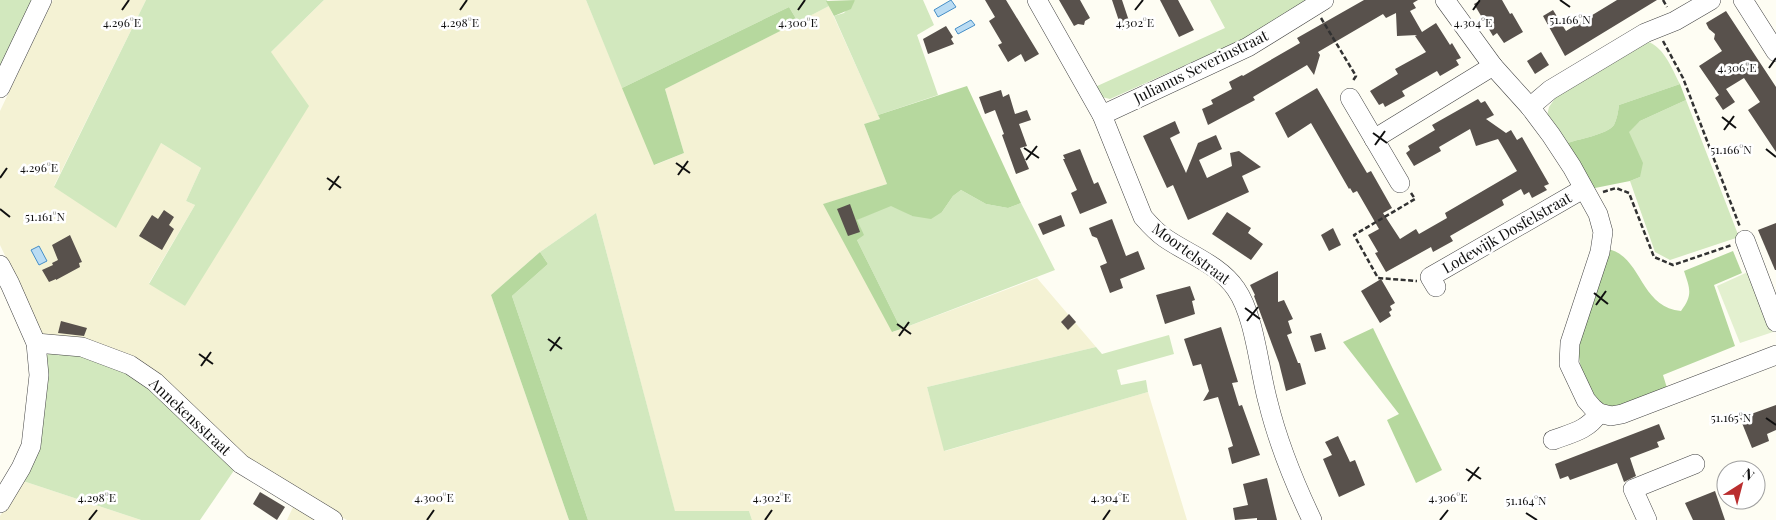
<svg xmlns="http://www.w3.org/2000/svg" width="1776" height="520" viewBox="0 0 1776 520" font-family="'Playfair Display',serif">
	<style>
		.farmland { fill: #f4f2d4 }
		.green { fill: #d2e8be }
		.forest { fill: #b6d89e }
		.pitch { fill: #e3f0cf }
		.water { fill: #badcf3; stroke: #458ec7 }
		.building { fill: #58514c }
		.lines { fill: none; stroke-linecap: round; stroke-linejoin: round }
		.minor-casing { stroke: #434343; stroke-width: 20 }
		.path { stroke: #323232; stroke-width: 2.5; stroke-dasharray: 5 2.5; stroke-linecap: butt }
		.minor { stroke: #fff; stroke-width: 19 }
		.ticks { fill: none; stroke: #101010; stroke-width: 2 }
		.labels { text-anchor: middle; stroke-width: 5; stroke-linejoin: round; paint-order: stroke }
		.street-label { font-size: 15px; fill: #101010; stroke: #fff }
		.ticks-label { font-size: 12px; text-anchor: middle; fill: #101010; stroke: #fff; stroke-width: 5; stroke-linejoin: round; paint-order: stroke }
	</style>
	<rect width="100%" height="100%" fill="#fefdf3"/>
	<g class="farmland">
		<path d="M53 0H146L54 186 161 143 201 168 186 201 195 205 149 283 185 306 271 52 324 0H586L655 165 684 153 665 89 829 6 880 119 864 124 887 184 824 204 893 332 1037 278 1096 347 927 387 945 451 1148 392 1187 520H752L749 511 675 512 596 213 540 252 491 295 569 520H347L283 485 41 332 0 245V111Z"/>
		<path d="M23 481 141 520H0V516Z"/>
		<path d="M294 505 321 520H287Z"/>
	</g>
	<g class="green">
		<path d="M0 0H36L0 76Z"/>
		<path d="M146 0H324L271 52 309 106 185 306 149 284 195 205 186 201 201 168 161 143 116 228 54 187Z"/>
		<path d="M586 0H827L829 6 798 22 789 7 622 88Z"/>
		<path d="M855 0H923L934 25 917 35 938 95 878 115 834 16 844 13Z"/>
		<path d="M1210 0H1312L1239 41 1110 99 1102 97 1095 87 1225 28Z"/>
		<path d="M1649 42C1665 49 1672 69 1680 84L1619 105C1618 112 1617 119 1614 125 1607 135 1577 139 1565 144L1547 116 1549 107 1556 97 1644 43Z"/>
		<path d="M1686 100 1739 237 1670 260 1655 252 1630 181 1640 177 1634 145 1628 132 1640 121Z"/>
		<path d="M961 190 986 204 1008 208 1021 203 1055 270 901 329 857 240 856 220 891 205 912 216 942 212 953 196Z"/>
		<path d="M596 213 675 511H749L752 520H588L512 296 548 264 540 252Z"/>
		<path d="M1169 335 1174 354 1117 370 1121 385 1146 380 1148 392 944 451 927 387 1096 347 1102 354Z"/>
		<path d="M55 351 70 352 132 373 235 469 200 520H141L23 481 45 358 48 354Z"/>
	</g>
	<g class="forest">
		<path d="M855 0 851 9 834 16 826 1Z"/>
		<path d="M789 7 798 22 665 89 684 153 654 165 622 88Z"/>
		<path d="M1680 84 1686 100 1640 121 1629 132 1643 163 1640 177 1630 181 1590 189 1565 144C1577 139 1607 135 1614 125 1617 119 1618 112 1619 105Z"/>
		<path d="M967 86 1021 203 1008 208 986 204 961 190 953 196 942 212 931 219 912 216 891 206 857 220 864 235 857 240 901 329 892 332 823 204 887 184 864 124 880 119 878 115Z"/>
		<path d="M1607 249C1642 255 1639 307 1681 311 1693 295 1690 289 1684 271L1733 251 1742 273 1714 285 1735 346 1663 375 1667 388 1612 409 1602 407 1583 382 1578 350 1582 332Z"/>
		<path d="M540 252 548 264 512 296 588 520H569L491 295Z"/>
		<path d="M1373 328 1442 470 1416 483 1387 420 1399 414 1343 342Z"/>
	</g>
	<path class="pitch" d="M1750 271 1773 332 1740 343 1717 286Z"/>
	<g class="water">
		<path d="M951 0 956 7 938 17 934 10Z"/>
		<path d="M971 20 975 25 958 34 955 29Z"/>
		<path d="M39 246 47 261 39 265 31 250Z"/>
	</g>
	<g class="building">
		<path d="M985 0H1006L1039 54 1025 62 1021 54 1008 62 998 45 1002 43 989 21 995 17Z"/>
		<path d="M1059 0H1080L1090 18 1085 21 1084 25 1078 24 1074 26Z"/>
		<path d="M1112 0H1122L1131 27 1122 30Z"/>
		<path d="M1160 0H1178L1194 30 1179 37Z"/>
		<path d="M1364 0H1418L1413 3 1416 8 1410 11 1422 32 1436 23 1450 45 1452 43 1461 58 1456 60 1459 65 1440 76 1437 71 1402 91 1405 96 1385 107 1383 103 1379 105 1370 91 1398 74 1395 69 1426 52 1415 36 1417 35 1397 36 1396 13 1386 18 1383 14 1318 52 1320 55 1314 75 1307 65 1253 97 1255 100 1208 125 1202 109 1213 104 1211 100 1232 89 1229 82 1242 75 1243 76 1300 43 1297 38Z"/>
		<path d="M1481 0H1502L1510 14 1512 13 1523 32 1504 43 1497 33 1493 36 1474 4Z"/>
		<path d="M1617 0H1657L1565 56 1543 16 1553 10 1566 31Z"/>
		<path d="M1726 11 1776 87V152L1748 110 1760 102 1744 78 1726 89 1735 102 1723 110 1715 98 1719 95 1699 66 1722 51 1714 39 1715 34 1709 29 1706 23Z"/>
		<path d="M946 26 953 37 951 39 954 44 928 54 923 39Z"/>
		<path d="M1541 52 1549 65 1535 74 1527 61Z"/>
		<path d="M1317 88 1367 173 1371 171 1392 208 1383 213 1400 239 1416 229 1419 234 1447 218 1445 213 1517 171 1498 139 1476 146 1470 129 1439 147 1441 151 1414 166 1406 153 1410 150 1408 146 1435 130 1432 125 1478 99 1481 103 1485 101 1494 115 1486 119 1506 133 1511 130 1517 140 1522 137 1549 184 1544 186 1547 190 1532 198 1529 192 1524 195 1521 189 1502 200 1504 205 1450 236 1453 241 1433 252 1431 247 1386 272 1375 253 1378 252 1368 235 1379 229 1357 191 1353 193 1350 188 1349 189 1311 123 1288 138 1275 113Z"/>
		<path d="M1001 90 1003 97 1009 94 1015 114 1027 110 1031 120 1019 124 1027 146 1020 148 1029 169 1016 174 1002 135 1004 134 995 110 985 114 979 97Z"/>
		<path d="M1175 121 1180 133 1170 138 1186 173 1198 143 1216 135 1222 149 1199 160 1207 178 1232 166 1230 153 1239 151 1261 167 1242 176 1249 192 1188 220 1173 185 1167 188 1143 136Z"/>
		<path d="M1080 149 1094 184 1098 182 1107 203 1080 214 1071 193 1077 190 1063 159H1065L1063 155Z"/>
		<path d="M850 204 860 232 848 236 837 209Z"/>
		<path d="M164 210 174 217 169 225 174 229 162 250 139 236 152 215 158 219Z"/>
		<path d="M1227 212 1251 228 1248 233 1263 244 1251 260 1212 234Z"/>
		<path d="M1061 215 1065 226 1043 235 1038 224Z"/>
		<path d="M1112 219 1126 256 1138 251 1145 269 1120 279 1123 288 1110 293 1100 266 1107 263 1097 238 1092 236 1089 228Z"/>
		<path d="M1776 223V270H1775L1758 230Z"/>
		<path d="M1333 228 1341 245 1329 251 1321 235Z"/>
		<path d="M70 235 82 262 79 263 80 267 56 280V279L49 282 42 270 53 265 52 263 58 260 52 245Z"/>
		<path d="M1278 271V302L1284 300 1293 319 1288 321 1292 333 1287 335 1298 363H1300L1306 384 1286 391 1279 363 1254 296 1255 295 1250 285Z"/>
		<path d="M1381 279 1395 303 1390 306 1392 310 1389 312 1391 316 1380 323 1361 291Z"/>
		<path d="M1190 286 1195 300 1192 301 1195 314 1165 324 1156 295Z"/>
		<path d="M1069 314 1076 322 1068 330 1061 322Z"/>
		<path d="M61 321 87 328 84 336 58 333Z"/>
		<path d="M1221 327 1238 382 1232 383 1239 406 1242 405 1260 455 1232 464 1228 448 1233 446 1218 397 1203 401 1209 391 1201 364 1193 366 1184 339Z"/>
		<path d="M1321 333 1326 349 1315 352 1310 336Z"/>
		<path d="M1776 405V430L1767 434 1769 441 1752 448 1740 418Z"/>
		<path d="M1659 424 1665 439 1657 442 1659 447 1630 458 1636 476 1624 482 1617 463 1570 480 1568 476 1560 479 1555 464Z"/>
		<path d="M1338 436 1350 462 1355 460 1365 485 1339 497 1323 459 1332 455 1325 442Z"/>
		<path d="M1267 478 1277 520H1257V518L1235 520 1233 508 1248 505 1243 484Z"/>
		<path d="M1715 491 1725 520H1693L1685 503Z"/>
		<path d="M260 492 285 507 277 520 253 504Z"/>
	</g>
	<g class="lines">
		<g class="minor-casing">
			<g id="minor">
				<path d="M1037 0 1102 115 1143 217C1150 225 1156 232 1165 238 1188 254 1220 265 1236 289 1255 316 1259 370 1268 402 1278 443 1294 482 1312 520"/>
				<path d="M1445 0 1493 66 1530 107 1551 135 1572 167 1598 214 1603 232 1600 252 1570 343 1569 364 1586 400 1593 408 1599 413 1611 416 1622 414 1776 355"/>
				<path d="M1743 0 1776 52"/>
				<path d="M0 88 42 0"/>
				<path d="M1350 98 1400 183"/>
				<path d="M1530 107 1550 90 1645 33 1675 21 1711 0"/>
				<path d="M1102 115 1248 47 1324 0"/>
				<path d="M1374 139 1493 66"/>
				<path d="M1745 240 1776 322"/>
				<path d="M0 265 10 284 36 343 39 375 31 446 21 468 0 503"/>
				<path d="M1436 287 1430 277 1583 189"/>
				<path d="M36 343 82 347 130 365 155 382 241 464 333 520"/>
				<path d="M1553 440C1572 433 1588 430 1599 413"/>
				<path d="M1647 520 1633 489 1695 464"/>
			</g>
		</g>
		<g class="path">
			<path d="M1663 0 1667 7"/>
			<path d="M1321 18 1356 76 1352 82"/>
			<path d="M1663 41 1683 78 1740 227"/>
			<path d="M1603 192 1616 188 1629 193 1654 257 1673 265 1732 245"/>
			<path d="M1411 193 1415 199 1354 235 1378 278 1417 281"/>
		</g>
		<use href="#minor" class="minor"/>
	</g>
	<path class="ticks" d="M1560 0 1570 7M122 10 129 0M460 10 467 0M798 10 805 0M1135 10 1143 0M1473 10 1480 0M1769 68 1776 58M1722 117 1736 128M1724 130 1734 116M1373 133 1387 143M1375 145 1385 131M1024 148 1039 158M1766 149 1776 157M1026 160 1037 146M676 163 690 173M678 175 688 161M0 178 7 168M327 178 341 188M329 190 339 176M0 209 10 217M1594 293 1608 304M1596 305 1606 291M1245 308 1260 319M1247 321 1258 307M897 324 911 334M899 336 909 322M548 339 562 349M550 351 560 337M199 354 213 364M201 366 211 352M1766 418 1776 425M1466 469 1481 479M1468 481 1479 467M1526 513 1537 520M89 520 97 510M427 520 434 510M765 520 772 510M1103 520 1110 510M1440 520 1448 510"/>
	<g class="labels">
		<g class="street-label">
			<text transform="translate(1201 67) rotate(-26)" y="5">Julianus Severinstraat</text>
			<text transform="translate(1507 233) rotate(-30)" y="5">Lodewijk Dosfelstraat</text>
			<text transform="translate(1191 254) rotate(36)" y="5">Moortelstraat</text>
			<text transform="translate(190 417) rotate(43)" y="5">Annekensstraat</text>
		</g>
	</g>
	<g class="ticks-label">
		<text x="1570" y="24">51.166°N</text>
		<text x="122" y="27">4.296°E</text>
		<text x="460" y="27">4.298°E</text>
		<text x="798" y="27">4.300°E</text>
		<text x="1135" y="27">4.302°E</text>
		<text x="1473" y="27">4.304°E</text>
		<text x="1737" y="72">4.306°E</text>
		<text x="1731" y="154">51.166°N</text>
		<text x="39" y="172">4.296°E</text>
		<text x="45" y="221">51.161°N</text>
		<text x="1731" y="422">51.165°N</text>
		<text x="97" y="502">4.298°E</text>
		<text x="434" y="502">4.300°E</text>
		<text x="772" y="502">4.302°E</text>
		<text x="1110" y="502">4.304°E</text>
		<text x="1448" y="502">4.306°E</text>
		<text x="1526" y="505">51.164°N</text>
	</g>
	<g transform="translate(1741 485) rotate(36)"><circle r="24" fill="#ffffff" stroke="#9f9f9f"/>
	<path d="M0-4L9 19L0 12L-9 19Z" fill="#ba2e2f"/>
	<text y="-8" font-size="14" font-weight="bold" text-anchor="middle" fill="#101010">N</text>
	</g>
</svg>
